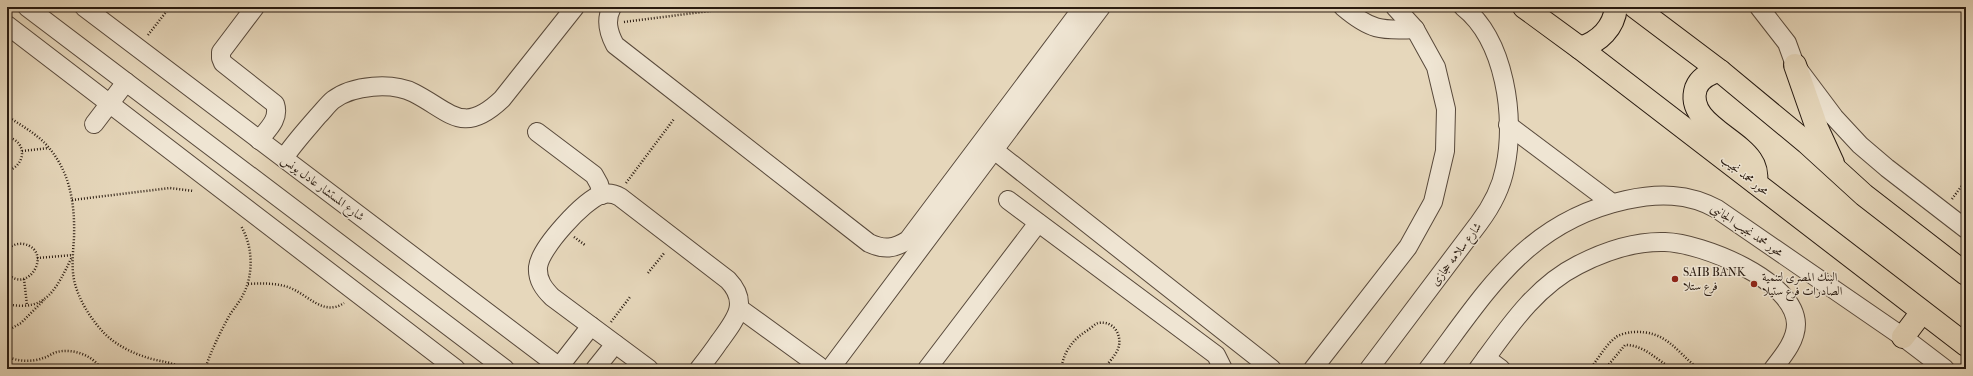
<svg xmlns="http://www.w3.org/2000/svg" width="1973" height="376" viewBox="0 0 1973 376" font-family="'IM FELL French Canon',Amiri,serif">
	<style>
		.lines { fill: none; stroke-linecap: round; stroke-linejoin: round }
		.minor-casing { stroke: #58493b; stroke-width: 20 }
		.major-casing { stroke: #281a10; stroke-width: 24 }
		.path { stroke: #281a10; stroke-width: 2.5; stroke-dasharray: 1 2; stroke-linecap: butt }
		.minor { stroke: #efe5d3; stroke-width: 18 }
		.major { stroke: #e6d7bb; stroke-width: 22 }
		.poi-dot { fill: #8f2418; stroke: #efe5d3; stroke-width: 1.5 }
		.labels { text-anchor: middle; stroke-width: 3; stroke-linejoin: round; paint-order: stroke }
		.street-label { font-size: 12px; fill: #281a10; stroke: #efe5d3 }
		.poi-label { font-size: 12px; fill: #281a10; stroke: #efe5d3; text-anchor: start }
	</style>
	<rect width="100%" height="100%" fill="#e6d7bb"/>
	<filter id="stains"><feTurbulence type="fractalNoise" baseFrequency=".005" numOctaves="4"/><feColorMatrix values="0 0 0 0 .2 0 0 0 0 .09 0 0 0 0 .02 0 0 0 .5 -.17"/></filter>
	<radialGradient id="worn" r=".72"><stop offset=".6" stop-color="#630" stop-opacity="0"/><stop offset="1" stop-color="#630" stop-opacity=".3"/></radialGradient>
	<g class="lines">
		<g class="minor-casing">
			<g id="minor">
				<path d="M27 7 505 369"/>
				<path d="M84 7 562 369"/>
				<path d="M255 7 221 52V58L223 63 275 104C280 119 268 129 259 140"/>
				<path d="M612 7C605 20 608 32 615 45L869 243C884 250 894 249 908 240L1083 7"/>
				<path d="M1343 7C1370 30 1381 31 1415 29"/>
				<path d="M1759 7 1787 43 1795 65 1834 117 1860 145 1887 168 1966 229"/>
				<path d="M7 25 456 369"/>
				<path d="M94 124 126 82"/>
				<path d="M1508 125 1612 203"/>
				<path d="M537 132 594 175 599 184 602 195"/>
				<path d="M994 150 1272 369"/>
				<path d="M284 158C294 143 306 130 318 116 323 111 328 104 333 100 353 85 392 82 414 93 451 112 463 136 502 99L575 7"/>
				<path d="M1008 200 1216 355 1223 369"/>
				<path d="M739 308 819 366"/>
				<path d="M1486 358 1501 369"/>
				<path d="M559 367 591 326"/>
				<path d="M595 369 615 344"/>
				<path d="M649 369 552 297C544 289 537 280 538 267 540 248 583 201 602 194 608 193 615 194 620 197L728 280C750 303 735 320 719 342 713 351 706 360 699 369"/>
				<path d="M830 369 1101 7"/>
				<path d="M927 369 1038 223"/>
				<path d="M1313 369 1408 247 1433 202 1445 151 1446 109 1436 67 1415 29 1395 7"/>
				<path d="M1369 369 1479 223C1491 207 1501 189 1505 168 1516 118 1505 40 1463 7"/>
				<path d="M1428 369C1486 293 1525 222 1626 200 1658 193 1688 193 1717 209L1903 337 1945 369"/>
				<path d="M1478 369C1506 331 1534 287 1578 265 1605 251 1634 241 1665 242 1702 243 1795 280 1796 324 1796 341 1783 356 1773 369"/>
			</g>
		</g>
		<g class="major-casing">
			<g id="major">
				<path d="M1524 7 1580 48 1966 345"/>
				<path d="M1635 7 1720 71 1807 143 1864 195 1966 274"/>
				<path d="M1580 48C1599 42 1614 28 1616 7"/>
				<path d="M1795 65 1817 128 1833 163"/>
				<path d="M1720 71C1710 73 1700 78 1696 88 1685 121 1736 137 1751 160 1756 167 1757 175 1756 183"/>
				<path d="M1903 337 1922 312"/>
			</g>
		</g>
		<g class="path">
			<path d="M624 22 741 7"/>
			<path d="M148 35 170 7"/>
			<path d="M7 116C22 126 39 135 50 149 71 175 75 206 74 238 73 253 71 269 75 284 80 302 91 319 104 333 117 346 134 354 152 359 163 362 173 362 183 369"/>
			<path d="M7 137C28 141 26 166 7 171"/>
			<path d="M22 151 49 148"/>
			<path d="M626 183 674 119"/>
			<path d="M1952 199 1966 180"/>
			<path d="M72 200 170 188 194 191"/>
			<path d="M574 237 585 245"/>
			<path d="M7 250C11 245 18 243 24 244 54 251 28 296 7 273"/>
			<path d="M37 258 73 255"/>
			<path d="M648 273 665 252"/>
			<path d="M24 279 27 305"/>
			<path d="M248 284C262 283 275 283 288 287 308 294 323 317 344 303"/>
			<path d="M7 304C47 313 57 287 72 257"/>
			<path d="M611 322 630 297"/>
			<path d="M7 331 21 323 44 300"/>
			<path d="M7 356C17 362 33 362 43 358 48 357 52 353 57 352 72 348 93 355 101 369"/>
			<path d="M205 369C211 351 219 335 228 318 231 312 236 307 240 300 254 279 254 248 241 226"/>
			<path d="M1061 369C1064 351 1073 339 1088 330 1091 328 1095 324 1098 323 1114 320 1123 336 1118 349 1115 356 1108 363 1104 369"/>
			<path d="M1590 369C1598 359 1605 346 1615 338 1619 334 1627 333 1632 332 1667 330 1675 351 1699 369"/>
			<path d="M1605 369 1625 345C1645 345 1656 360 1673 369"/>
		</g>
		<use href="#minor" class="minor"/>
		<use href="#major" class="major"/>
	</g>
	<g class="poi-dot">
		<circle cx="1675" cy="279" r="4"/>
		<circle cx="1754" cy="284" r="4"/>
	</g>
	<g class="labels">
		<g class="street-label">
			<text transform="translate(1745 175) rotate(38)" y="4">محور محمد نجيب</text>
			<text transform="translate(323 188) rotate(37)" y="4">شارع المستشار عادل يونس</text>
			<text transform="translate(1747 230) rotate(34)" y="4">محور محمد نجيب الجانبى</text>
			<text transform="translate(1456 254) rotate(-53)" y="4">شارع سلامه حجازى</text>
		</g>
		<g class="poi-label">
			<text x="1683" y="276">SAIB BANK<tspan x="1683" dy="14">فرع ستلا</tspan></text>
			<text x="1762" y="281">البنك المصرى لتنمية<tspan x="1762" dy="14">الصادرات فرع ستيلا</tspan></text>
		</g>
	</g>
	<rect width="1973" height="376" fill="none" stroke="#e6d7bb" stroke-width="24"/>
	<rect x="8" y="8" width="1957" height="360" fill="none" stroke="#281a10" stroke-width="2"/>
	<rect x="12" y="12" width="1949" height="352" fill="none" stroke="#281a10"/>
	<rect width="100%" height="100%" filter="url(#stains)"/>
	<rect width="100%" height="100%" fill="url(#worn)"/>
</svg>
